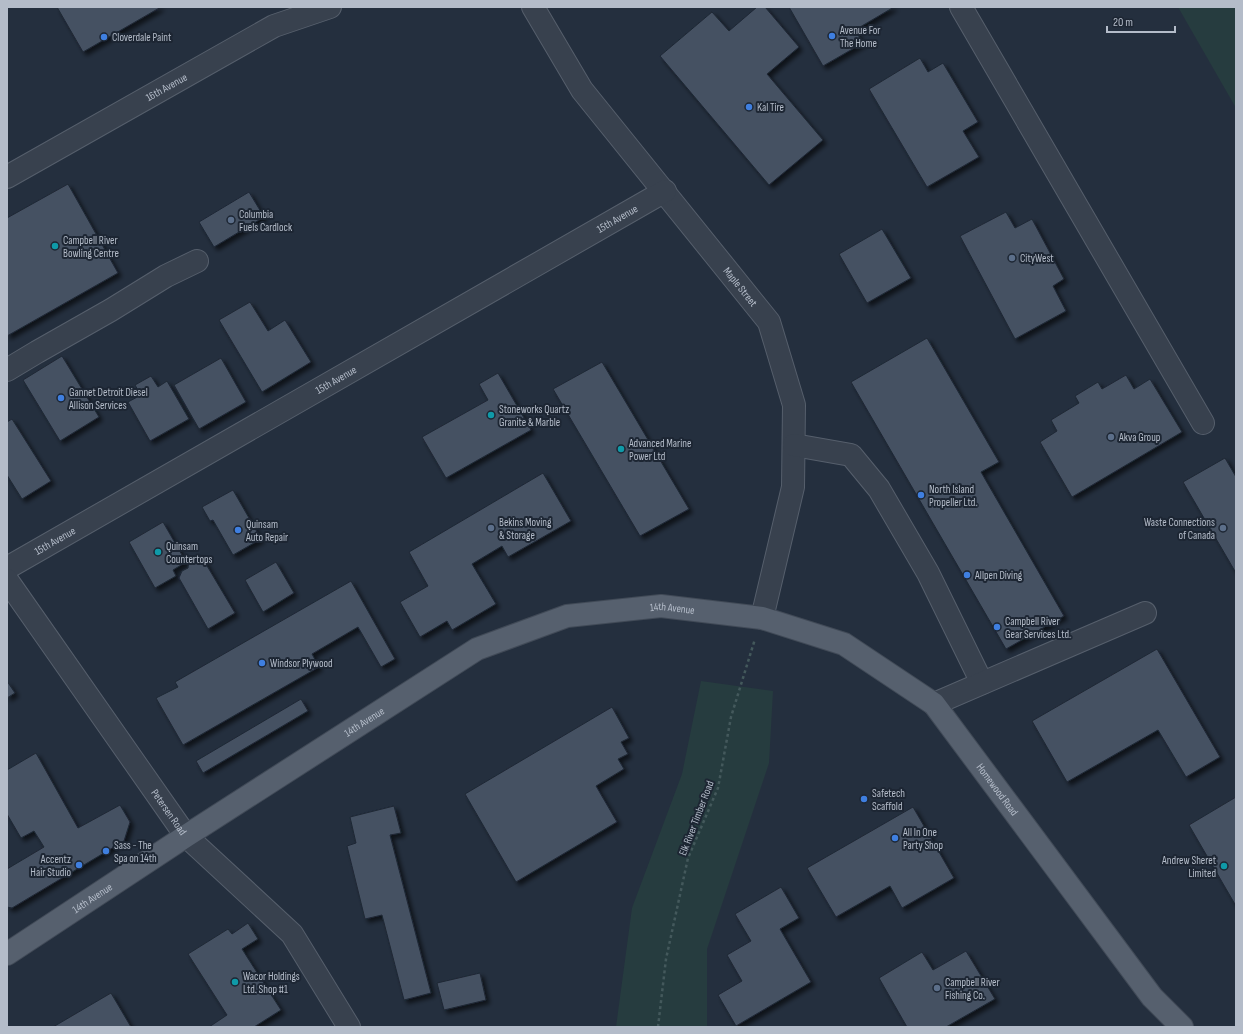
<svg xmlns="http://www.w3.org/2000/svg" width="1243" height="1034" viewBox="0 0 1243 1034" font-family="'Sofia Sans Condensed',sans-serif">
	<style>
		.green { fill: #263c3f }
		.building { fill: #455162; stroke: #1f2835; filter: url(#shadow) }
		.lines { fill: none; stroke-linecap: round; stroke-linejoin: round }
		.minor-casing { stroke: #565f6c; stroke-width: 24 }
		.major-casing { stroke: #414a57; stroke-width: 24 }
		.path { stroke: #44595c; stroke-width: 2.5; stroke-dasharray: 3 3; stroke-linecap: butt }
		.minor { stroke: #38414e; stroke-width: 22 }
		.major { stroke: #56606e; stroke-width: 22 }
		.shop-dot { fill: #3f7fe0; stroke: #1d2633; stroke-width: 1.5 }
		.service-dot { fill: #5c6f8a; stroke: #1d2633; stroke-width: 1.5 }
		.culture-dot { fill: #0f9aa8; stroke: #1d2633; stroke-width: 1.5 }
		.labels { text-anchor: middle; stroke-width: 4; stroke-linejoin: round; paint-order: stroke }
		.poi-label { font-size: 11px; fill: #b4bcc9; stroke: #1d2633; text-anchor: start }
		.street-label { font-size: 11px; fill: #b4bcc9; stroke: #1d2633 }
	</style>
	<defs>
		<filter id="shadow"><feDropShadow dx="3.5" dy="3.5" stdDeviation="2" flood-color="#0009"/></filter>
	</defs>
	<rect width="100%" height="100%" fill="#242f3e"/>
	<g class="green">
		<path d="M1178 7H1236V108Z"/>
		<path d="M701 681 773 691 769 763 707 949V1027H616L632 908 682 774Z"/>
	</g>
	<g class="building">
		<path d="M57 7H161L83 52Z"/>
		<path d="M757 7H765L799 47 767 74 823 140 769 185 660 56 712 12 729 31Z"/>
		<path d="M789 7H894L855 30 863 43 823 66Z"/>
		<path d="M920 58 928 72 943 63 978 122 963 131 979 157 927 187 869 89Z"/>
		<path d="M68 184 118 273 7 336V218Z"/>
		<path d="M249 192 264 217 214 247 199 222Z"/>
		<path d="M1006 212 1015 228 1032 219 1064 279 1053 286 1066 311 1015 339 960 236Z"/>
		<path d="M882 229 911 278 867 303 839 254Z"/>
		<path d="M250 302 268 331 285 320 311 362 262 392 219 320Z"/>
		<path d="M927 338 999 462 981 472 1064 616 1006 649 851 382Z"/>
		<path d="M62 356 99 417 60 441 23 380Z"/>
		<path d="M221 358 246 402 199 429 174 385Z"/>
		<path d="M602 362 689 509 640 536 553 389Z"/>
		<path d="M498 373 531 430 446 478 422 437 488 400 479 384Z"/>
		<path d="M1126 375 1134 389 1150 379 1182 432 1072 497 1040 442 1057 431 1051 420 1079 403 1075 396 1098 382 1102 389Z"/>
		<path d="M151 376 158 387 167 381 189 419 150 441 128 402 141 395 135 385Z"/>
		<path d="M12 419 51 481 22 499 7 475V422Z"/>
		<path d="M1225 458 1236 477V573L1183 482Z"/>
		<path d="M543 473 571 521 508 557 502 546 472 564 496 604 452 630 447 621 420 637 400 602 428 586 409 552Z"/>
		<path d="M233 490 261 539 233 555 213 520 210 521 202 507Z"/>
		<path d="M163 522 186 562 173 570 176 576 155 588 129 542Z"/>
		<path d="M200 554 235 613 208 629 179 578 182 571 188 568 189 560Z"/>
		<path d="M276 562 294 593 263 612 245 580Z"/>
		<path d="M351 581 395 659 381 667 358 627 312 654 319 667 183 745 156 698 178 687 175 682Z"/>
		<path d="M1157 649 1220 757 1186 777 1158 730 1067 782 1032 721Z"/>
		<path d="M7 681 15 693 7 698Z"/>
		<path d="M301 699 308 711 203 773 196 761Z"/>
		<path d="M612 707 629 738 621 742 628 754 618 759 624 769 596 786 617 822 516 882 465 794Z"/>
		<path d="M36 753 78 828 120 805 130 822 124 841 12 908 7 907V869L44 847 34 831 21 838 7 814V770Z"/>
		<path d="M1236 797V906L1189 825Z"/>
		<path d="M394 806 401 833 390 835 431 993 404 1000 382 915 365 919 347 846 356 843 350 817Z"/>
		<path d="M913 807 954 878 902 908 890 886 836 917 807 868Z"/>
		<path d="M781 887 799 918 780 929 811 982 736 1026 718 995 742 981 727 955 751 941 735 914Z"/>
		<path d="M248 923 258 939 242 949 281 1010 254 1027H209L227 1015 188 954 228 929 232 934Z"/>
		<path d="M966 951 995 999 946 1027H907L879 978 922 952 933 970Z"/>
		<path d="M480 973 486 1000 444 1010 437 983Z"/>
		<path d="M111 993 131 1027H53Z"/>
	</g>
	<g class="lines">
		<g class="minor-casing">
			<g id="minor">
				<path id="s1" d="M533 7 582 90 769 322 794 405 793 487 762 618"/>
				<path d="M961 7 1203 423"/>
				<path id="s2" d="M7 177 274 26 330 7"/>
				<path d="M7 370 37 352 111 310 166 276 197 261"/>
				<path d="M794 445 851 455 879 489 928 573 982 683"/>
				<path id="s3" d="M7 568 665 191"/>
				<path id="s4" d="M7 580 186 836 292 934 349 1027"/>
				<path d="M934 704 1145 613"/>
			</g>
		</g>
		<g class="major-casing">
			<g id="major">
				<path id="s5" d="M7 954 186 836 477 649 567 616 661 606 762 618 844 644 934 704 1152 997 1182 1027"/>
			</g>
		</g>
		<path class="path" d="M658 1027 666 959 688 858 718 788 731 717 755 639"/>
		<use href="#minor" class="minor"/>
		<use href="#major" class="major"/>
	</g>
	<g class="shop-dot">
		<circle cx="832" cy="36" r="4"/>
		<circle cx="104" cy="37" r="4"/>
		<circle cx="749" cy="107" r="4"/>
		<circle cx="61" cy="398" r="4"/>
		<circle cx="921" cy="495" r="4"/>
		<circle cx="238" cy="530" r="4"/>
		<circle cx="967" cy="575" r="4"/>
		<circle cx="997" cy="627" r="4"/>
		<circle cx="262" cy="663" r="4"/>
		<circle cx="864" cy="799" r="4"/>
		<circle cx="895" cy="838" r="4"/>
		<circle cx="106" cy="851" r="4"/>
		<circle cx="79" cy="865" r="4"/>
	</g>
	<g class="service-dot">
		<circle cx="231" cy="220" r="4"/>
		<circle cx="1012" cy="258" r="4"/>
		<circle cx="1111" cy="437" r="4"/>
		<circle cx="491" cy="528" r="4"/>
		<circle cx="1223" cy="528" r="4"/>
		<circle cx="937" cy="988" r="4"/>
	</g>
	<g class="culture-dot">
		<circle cx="55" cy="246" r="4"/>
		<circle cx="491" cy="415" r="4"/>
		<circle cx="621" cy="449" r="4"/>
		<circle cx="158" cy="552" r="4"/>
		<circle cx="1224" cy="866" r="4"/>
		<circle cx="235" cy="982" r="4"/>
	</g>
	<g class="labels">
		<g class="poi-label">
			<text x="840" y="34">Avenue For<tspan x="840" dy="13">The Home</tspan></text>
			<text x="112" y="41">Cloverdale Paint</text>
			<text x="757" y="111">Kal Tire</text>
			<text x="239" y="218">Columbia<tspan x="239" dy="13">Fuels Cardlock</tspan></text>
			<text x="63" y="244">Campbell River<tspan x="63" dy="13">Bowling Centre</tspan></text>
			<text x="1020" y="262">CityWest</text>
			<text x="69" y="396">Gannet Detroit Diesel<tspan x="69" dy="13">Allison Services</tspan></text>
			<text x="499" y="413">Stoneworks Quartz<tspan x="499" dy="13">Granite &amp; Marble</tspan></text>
			<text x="1119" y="441">Akva Group</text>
			<text x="629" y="447">Advanced Marine<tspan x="629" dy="13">Power Ltd</tspan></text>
			<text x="929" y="493">North Island<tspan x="929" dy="13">Propeller Ltd.</tspan></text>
			<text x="499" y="526">Bekins Moving<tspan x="499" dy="13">&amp; Storage</tspan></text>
			<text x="1215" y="526" text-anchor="end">Waste Connections<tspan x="1215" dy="13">of Canada</tspan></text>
			<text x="246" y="528">Quinsam<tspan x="246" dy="13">Auto Repair</tspan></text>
			<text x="166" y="550">Quinsam<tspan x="166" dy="13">Countertops</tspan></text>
			<text x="975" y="579">Allpen Diving</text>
			<text x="1005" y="625">Campbell River<tspan x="1005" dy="13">Gear Services Ltd.</tspan></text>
			<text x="270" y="667">Windsor Plywood</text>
			<text x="872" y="797">Safetech<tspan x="872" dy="13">Scaffold</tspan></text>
			<text x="903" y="836">All In One<tspan x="903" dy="13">Party Shop</tspan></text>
			<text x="114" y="849">Sass - The<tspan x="114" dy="13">Spa on 14th</tspan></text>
			<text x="71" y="863" text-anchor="end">Accentz<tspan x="71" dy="13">Hair Studio</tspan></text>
			<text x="1216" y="864" text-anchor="end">Andrew Sheret<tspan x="1216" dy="13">Limited</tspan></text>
			<text x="243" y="980">Wacor Holdings<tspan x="243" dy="13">Ltd. Shop #1</tspan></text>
			<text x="945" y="986">Campbell River<tspan x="945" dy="13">Fishing Co.</tspan></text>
		</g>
		<g class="street-label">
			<text dy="4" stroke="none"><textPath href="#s2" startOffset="183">16th Avenue</textPath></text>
			<text dy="4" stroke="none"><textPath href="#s3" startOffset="703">15th Avenue</textPath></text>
			<text dy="4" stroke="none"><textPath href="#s1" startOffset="349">Maple Street</textPath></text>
			<text dy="4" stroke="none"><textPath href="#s3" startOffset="379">15th Avenue</textPath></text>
			<text dy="4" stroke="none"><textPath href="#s3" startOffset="55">15th Avenue</textPath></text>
			<text dy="4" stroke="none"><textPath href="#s5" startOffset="762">14th Avenue</textPath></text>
			<text dy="4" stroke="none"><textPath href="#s5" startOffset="426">14th Avenue</textPath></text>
			<text dy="4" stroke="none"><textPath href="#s5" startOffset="1153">Homewood Road</textPath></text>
			<text dy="4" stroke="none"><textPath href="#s4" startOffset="283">Petersen Road</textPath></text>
			<text transform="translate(696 818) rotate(-69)" y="4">Elk River Timber Road</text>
			<text dy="4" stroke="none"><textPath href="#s5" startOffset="102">14th Avenue</textPath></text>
		</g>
	</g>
	<rect width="1243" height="1034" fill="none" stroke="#b4bcc9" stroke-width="16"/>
	<path d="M1107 26v6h68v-6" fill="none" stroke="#b4bcc9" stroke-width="2"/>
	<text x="1113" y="26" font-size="12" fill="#b4bcc9" stroke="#1d2633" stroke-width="3" paint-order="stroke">20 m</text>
</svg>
